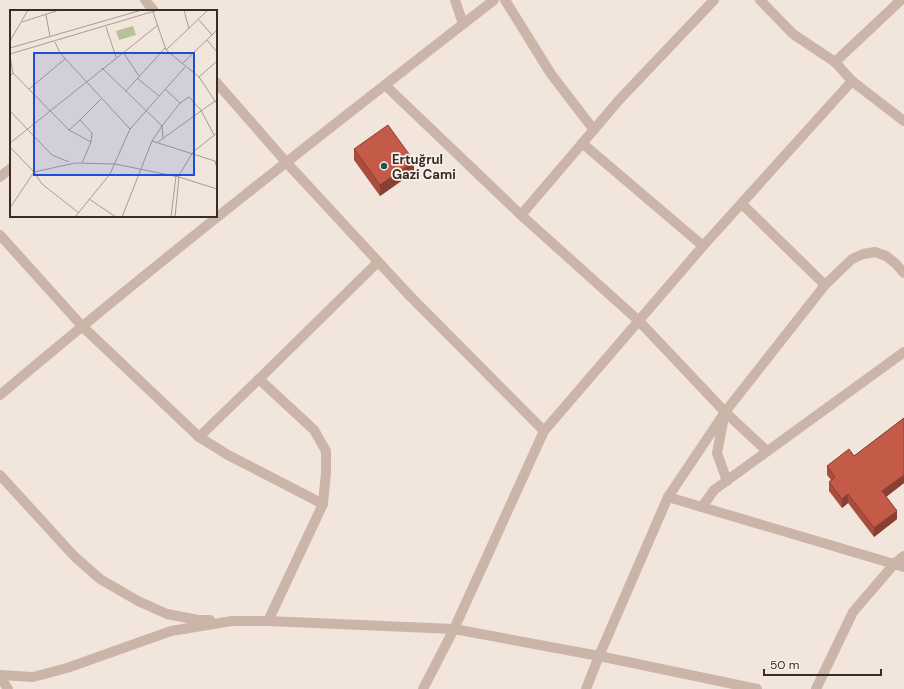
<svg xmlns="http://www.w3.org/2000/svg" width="904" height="689" viewBox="0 0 904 689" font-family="'DM Sans',sans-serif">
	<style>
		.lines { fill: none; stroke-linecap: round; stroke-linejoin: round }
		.minor { stroke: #cab5a8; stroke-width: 10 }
		.wall { fill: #a94d3e }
		.shaded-wall { fill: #893f32 }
		.building { fill: #c45a48; stroke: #893f32 }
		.poi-dot { fill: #1e5856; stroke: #f9f0e9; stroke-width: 1.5 }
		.labels { text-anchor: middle; stroke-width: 3.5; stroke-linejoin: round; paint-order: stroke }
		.poi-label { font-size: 13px; font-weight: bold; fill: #372c28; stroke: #f9f0e9; text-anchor: start }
		.inset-road { fill: none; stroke: #a79c94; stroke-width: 1 }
		.view { fill: #1d4ed8; fill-opacity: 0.15; stroke: #1d4ed8; stroke-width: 2 }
		.inset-edge { fill: none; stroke: #372c28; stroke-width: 2 }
	</style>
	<rect width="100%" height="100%" fill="#f2e6dc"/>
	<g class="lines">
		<g class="minor">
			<path d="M145 0 154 11"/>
			<path d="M455 0 463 24"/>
			<path d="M505 0 551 74 594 130"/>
			<path d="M760 0 793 34 835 62 852 81 904 121"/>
			<path d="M835 62 901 0"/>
			<path d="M216 82 286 162 409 295 544 431"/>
			<path d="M385 85 521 215 639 321 725 412 668 497 599 656 586 689"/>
			<path d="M582 143 703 246"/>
			<path d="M0 177 11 168"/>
			<path d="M742 204 825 285"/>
			<path d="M521 215 620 99 714 0"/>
			<path d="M0 235 82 326 199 437 228 455 323 504"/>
			<path d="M259 379 378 262"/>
			<path d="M0 395C161 259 328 129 494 0"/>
			<path d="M725 412 767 451"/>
			<path d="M199 437 259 379 314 430 326 451V473L323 504 268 621"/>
			<path d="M0 475 74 556 100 579 138 601 167 614 198 620H210"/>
			<path d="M727 481 717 453 725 412 825 285 852 259 863 254 875 252 886 256 895 263 904 273"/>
			<path d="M668 497 904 567"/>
			<path d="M702 507 714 490 904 352"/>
			<path d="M0 675 33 677 67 668 171 631 232 621H268L454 629 599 656 757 689"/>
			<path d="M0 677 8 689"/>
			<path d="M423 689 454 629 544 431 703 246 852 81"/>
			<path d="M816 689 853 612 895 563 904 556"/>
		</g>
	</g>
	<g class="wall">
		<path d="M354 149 414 172 380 196 354 160Z"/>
		<path d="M904 418V483L886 497 897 519 874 537 848 503 842 508 829 491V482L831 480 827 475V466L854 456Z"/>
	</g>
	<g class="shaded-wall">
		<path d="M414 161V172L380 196V185Z"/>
		<path d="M904 475V483L882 500V491Z"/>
		<path d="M848 494V503L842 508V499Z"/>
		<path d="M897 511V519L874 537V528Z"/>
	</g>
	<g class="building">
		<path d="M388 125 414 161 380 185 354 149Z"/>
		<path d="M904 418V475L882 491 897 511 874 528 848 494 842 499 829 482 835 477 827 466 849 449 854 456Z"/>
	</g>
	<circle class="poi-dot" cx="384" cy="166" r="4"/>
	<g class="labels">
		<g class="poi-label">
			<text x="392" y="164">Ertuğrul<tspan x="392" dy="15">Gazi Cami</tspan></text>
		</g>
	</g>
	<g transform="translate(10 10)">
		<rect width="207" height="207" fill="#f2e6dc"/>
		<path d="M123 16 126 25 109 30 106 21Z" fill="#b8c19c"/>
		<path class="inset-road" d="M174 0 179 19M143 2 156 40 189 67 207 94M36 5 40 27M189 10 202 25M12 12 49 0M96 17 106 47M197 30 207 42M0 31 18 0M45 32 50 43 120 119M0 38 132 0M156 40 198 0M113 42 129 66M0 44 148 0M0 46 3 63M172 54 207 20M92 58 152 116 142 131 112 207M0 66 3 63 59 120 81 132M189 67 207 51M127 68 149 86M19 79 55 49M155 79 170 93M116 81 155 38M0 101 42 145 59 152M70 110 91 89M59 120 70 110 82 123 81 132 72 153M153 128 152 116 170 93 179 87 191 100 204 125M142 131 205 151 207 158M148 132 205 91M0 133 148 15M0 137 24 162 65 153 105 154 169 167 207 179M168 167 183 142 207 123M79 189 106 207M0 198 24 162 32 174 69 203M65 207 100 164 120 119 175 57M161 207 166 166M165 207 169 167"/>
		<path class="view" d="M24 43H184V165H24Z"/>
		<rect width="207" height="207" class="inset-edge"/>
	</g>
	<path d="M764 669v6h117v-6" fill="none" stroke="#372c28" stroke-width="2"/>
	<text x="770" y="669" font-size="12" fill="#372c28" stroke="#f9f0e9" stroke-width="3" paint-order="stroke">50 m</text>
</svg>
